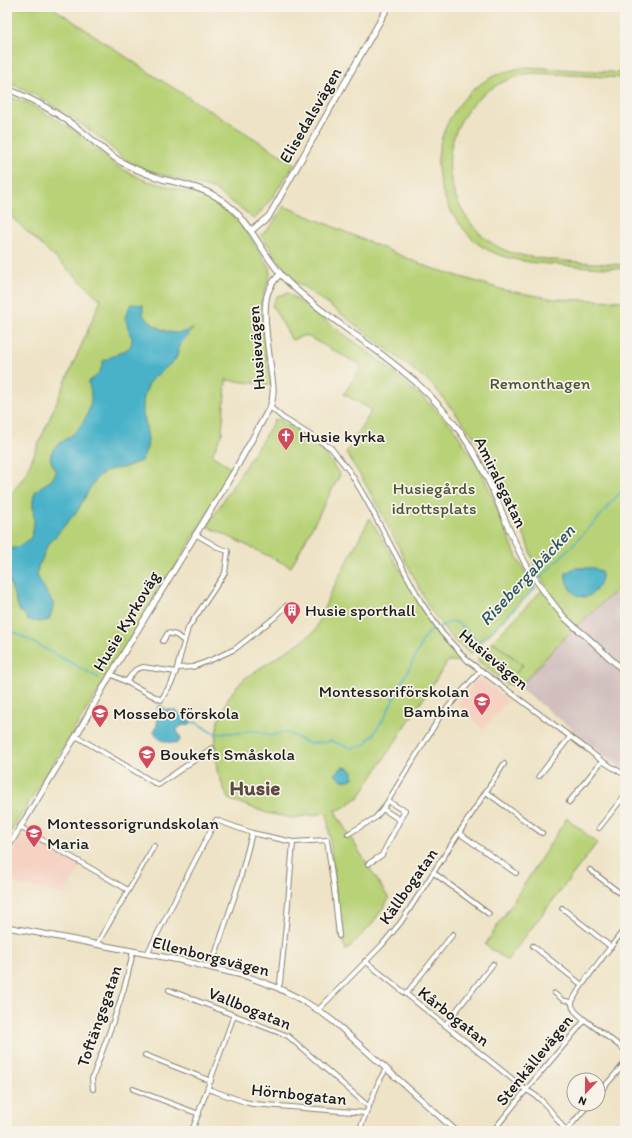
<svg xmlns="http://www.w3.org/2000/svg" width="632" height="1138" viewBox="0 0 632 1138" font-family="Itim,sans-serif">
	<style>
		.built { fill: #f5d2c2 }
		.industrial { fill: #d1bfbd }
		.green { fill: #b8d277; stroke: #6a774a }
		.water { fill: #4ab2c9; stroke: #336772 }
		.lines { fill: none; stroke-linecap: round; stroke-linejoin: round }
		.stream { stroke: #4ab2c9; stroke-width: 1.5 }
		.pedestrian-casing { stroke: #858071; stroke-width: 5 }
		.minor-casing { stroke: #858071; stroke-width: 6 }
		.tertiary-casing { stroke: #858071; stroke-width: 7 }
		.pedestrian { stroke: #fff; stroke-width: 3 }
		.minor { stroke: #fff; stroke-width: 4 }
		.tertiary { stroke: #fff; stroke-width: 5 }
		.labels { text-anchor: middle; stroke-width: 3.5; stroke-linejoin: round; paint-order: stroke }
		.street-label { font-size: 17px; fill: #1c1c1c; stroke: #f7f3e8 }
		.park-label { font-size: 17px; fill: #4b5337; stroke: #f7f3e8 }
		.poi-label { font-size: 17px; fill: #1c1c1c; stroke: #f7f3e8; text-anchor: start }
		.water-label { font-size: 18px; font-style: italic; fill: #2e5861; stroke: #f7f3e8 }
		.district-label { font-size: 21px; font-weight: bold; fill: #5b4a44; stroke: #f7f3e8 }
	</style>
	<rect width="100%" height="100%" fill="#f7f3e8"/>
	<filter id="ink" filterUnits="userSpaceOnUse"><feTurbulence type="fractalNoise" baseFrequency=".025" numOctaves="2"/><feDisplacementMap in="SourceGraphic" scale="8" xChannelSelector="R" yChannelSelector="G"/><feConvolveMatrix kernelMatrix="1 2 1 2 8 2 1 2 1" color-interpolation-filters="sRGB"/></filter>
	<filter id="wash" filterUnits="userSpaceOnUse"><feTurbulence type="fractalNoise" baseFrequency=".012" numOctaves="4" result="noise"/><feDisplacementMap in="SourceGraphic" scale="16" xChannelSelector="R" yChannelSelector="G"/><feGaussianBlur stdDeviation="0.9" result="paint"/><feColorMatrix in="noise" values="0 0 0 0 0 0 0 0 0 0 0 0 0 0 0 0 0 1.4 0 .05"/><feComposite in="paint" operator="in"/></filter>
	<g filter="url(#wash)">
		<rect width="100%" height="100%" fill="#eee3c6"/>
		<g class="built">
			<path d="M479 679H482L508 700 483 729 457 703Z"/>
			<path d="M24 832 82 865 63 895 7 881V865Z"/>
		</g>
		<path class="industrial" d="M625 582V771L519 687 568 634Z"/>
		<g class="green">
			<path d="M7 7H52L156 77 295 164 271 199 254 220 243 210 215 190 146 170 124 159 99 137 66 113 24 89 7 83Z"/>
			<path d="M527 67 625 73V78L534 73C465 82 426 154 465 215 472 225 479 234 489 241 497 247 507 252 517 254 523 256 531 257 538 258 566 262 596 263 625 265V269C605 268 585 267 565 265 536 263 505 262 480 245 469 237 462 227 454 216 444 200 437 179 438 159 440 126 461 94 490 78 501 72 515 69 527 67Z"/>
			<path d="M7 96 28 103 77 132 116 166 144 180 206 197 239 220 269 267 270 274 260 307 271 385 226 380 222 434 212 455 232 469 187 548 7 838V500L25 475 101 300 7 213Z"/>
			<path d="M284 206 428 267 504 290 555 299 625 301V582L568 634 519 687 507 684 477 660 492 641 522 665 516 673 523 665 493 641 546 586 536 569 525 537 479 443 432 384 336 310 291 278 261 235 271 226Z"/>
			<path d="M288 293 380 361 430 404 453 427 482 472 518 560 535 588 479 644 471 654 455 642 431 611 379 508 362 478 346 453 372 410 344 394 362 366 305 335 292 340 272 305 277 296Z"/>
			<path d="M278 419 316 440 340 475 291 567 207 526 273 423 274 420Z"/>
			<path d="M370 518 439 637 465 662 448 661 359 797 341 809 335 810 339 819 389 899 372 924 346 951 340 931 327 813 291 818 267 813 228 799 217 770 215 745 218 721 228 699 234 690 245 678 302 641 315 631 330 594Z"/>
			<path d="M567 818 597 843 507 960 485 945Z"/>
		</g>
		<g class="water">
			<path d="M131 304 143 305V315C151 324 164 333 177 333 183 333 188 331 193 328 190 333 180 343 179 347 177 352 178 356 175 360L150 381 144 396 143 407V414L145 420 148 439 147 448 141 461 123 468 112 469 103 473 97 478 90 488 78 510 47 546 41 562 38 566 37 576 54 605 49 620 40 622 28 620 24 613 20 612 7 575V551L21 545 30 539C33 533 34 527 34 521 34 512 31 501 35 493 41 482 52 486 56 471 53 466 49 460 51 454 54 444 67 440 74 433 87 421 96 399 88 382 97 376 101 373 103 361L124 351 131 346 132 338 130 334 125 317Z"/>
			<path d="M574 568H594L600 571C602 573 602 574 602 577 602 584 592 597 585 597 573 598 564 583 566 573Z"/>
			<path d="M160 705 165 709 176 711 192 722 188 725H183L177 729 178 733 181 738 178 743C169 743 157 741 154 732 157 726 159 722 155 715L159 711 157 709Z"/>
			<path d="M343 767 349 768 353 771V778C346 782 342 781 336 776V772Z"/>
		</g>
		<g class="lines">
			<g class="stream">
				<path d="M7 634 9 632H14L99 678"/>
				<path d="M190 722 197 723 211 732 219 734 227 733H239L249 731H258L270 736 286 732 310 744C317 742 324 743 331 741L351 748 366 745 369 738 373 736 376 730 383 720 419 649C425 633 428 631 443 625 447 623 451 621 455 622 464 625 470 636 478 640L486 637 535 588 533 585 598 519 612 501 625 488"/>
			</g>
		</g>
	</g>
	<g filter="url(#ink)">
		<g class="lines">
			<g class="pedestrian-casing">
				<path id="pedestrian" d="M554 993 563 1000 572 1002"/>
			</g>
			<g class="minor-casing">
				<g id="minor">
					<path d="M270 407 283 418 331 448 350 472 367 501 421 602 442 633 457 649 468 661 587 749 602 761 625 775"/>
					<path d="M163 641 168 633 176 635 184 641"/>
					<path d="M177 668 193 667 211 660 235 649 274 618 286 606"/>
					<path d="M111 674 161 700 172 682 177 668 188 628 225 573 228 551 219 548 195 534"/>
					<path d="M126 682 135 670 143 667 176 672"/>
					<path d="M76 736 158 785 212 748"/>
					<path d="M539 776 570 737"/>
					<path d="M486 792 542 833"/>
					<path d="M388 801 399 808 405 810 400 820 383 809 441 715 481 670"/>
					<path d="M569 802 602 761"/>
					<path d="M20 827 128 890"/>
					<path d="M599 828 625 795"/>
					<path d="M459 833 516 873"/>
					<path d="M348 834 375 818 383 809"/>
					<path d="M368 864 382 855 400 820"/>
					<path d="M590 870 625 897"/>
					<path d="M434 873 489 914"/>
					<path d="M562 908 611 947"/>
					<path d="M97 944 154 846"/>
					<path d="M533 946 582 985"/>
					<path d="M147 954 216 820 252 833 293 842 327 840 334 889 339 936"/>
					<path d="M365 961 526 1090C544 1098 554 1116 566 1131"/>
					<path d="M211 967 239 883 252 833"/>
					<path d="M278 988 280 983 287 915 293 842"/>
					<path d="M169 990 288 1036 369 1107"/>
					<path d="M406 994 453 934"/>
					<path d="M318 1010 382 945 401 922 504 764"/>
					<path d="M585 1020 625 1050"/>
					<path d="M445 1025 493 964"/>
					<path d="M145 1055 211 1081"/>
					<path d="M93 1089 92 1079C107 1037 125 995 133 951"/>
					<path d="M133 1089 199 1114"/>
					<path d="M208 1089 245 1102 253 1104 366 1113"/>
					<path d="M598 1094 625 1063"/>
					<path d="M192 1131 234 1015"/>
					<path d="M359 1131 379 1081 386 1069"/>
					<path d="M493 1131 526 1090 585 1020C581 1016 572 1011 572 1004 571 995 617 940 625 928"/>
					<path d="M566 1131 589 1104"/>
				</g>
			</g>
			<g class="tertiary-casing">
				<g id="tertiary">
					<path d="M7 89C31 98 60 114 80 130 95 141 108 156 125 164 137 170 149 175 162 179 183 184 205 188 223 201 252 221 263 259 289 283 323 315 364 339 400 369 421 385 439 404 455 425 467 440 477 457 485 474 500 504 510 537 527 566 537 583 550 600 563 616 570 623 578 630 586 636 599 648 612 660 625 672"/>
					<path d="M251 231 269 216 388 7"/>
					<path d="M7 849 76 736 111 674 235 470 270 407C275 395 273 384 271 371 269 350 261 311 268 292 271 285 275 279 280 274"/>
					<path d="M7 927 179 960 246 976 278 988 300 999 318 1010 333 1021 456 1131"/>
				</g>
			</g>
			<use href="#pedestrian" class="pedestrian"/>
			<use href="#minor" class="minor"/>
			<use href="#tertiary" class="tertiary"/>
		</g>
	</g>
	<defs>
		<g id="church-pin" transform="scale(0.9)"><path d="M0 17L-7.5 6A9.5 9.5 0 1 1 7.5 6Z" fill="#d1495b" stroke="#f7f3e8"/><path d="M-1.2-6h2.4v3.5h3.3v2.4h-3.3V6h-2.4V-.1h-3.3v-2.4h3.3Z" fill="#fff"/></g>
		<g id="building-pin" transform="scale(0.9)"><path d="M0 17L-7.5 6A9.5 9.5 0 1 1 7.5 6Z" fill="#d1495b" stroke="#f7f3e8"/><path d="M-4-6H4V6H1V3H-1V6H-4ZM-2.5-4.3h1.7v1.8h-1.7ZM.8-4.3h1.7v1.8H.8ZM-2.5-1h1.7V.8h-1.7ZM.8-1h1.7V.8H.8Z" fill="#fff"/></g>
		<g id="school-pin" transform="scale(0.9)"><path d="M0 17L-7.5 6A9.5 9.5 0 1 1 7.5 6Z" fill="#d1495b" stroke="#f7f3e8"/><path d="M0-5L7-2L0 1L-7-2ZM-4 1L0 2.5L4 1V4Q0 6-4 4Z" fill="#fff"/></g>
	</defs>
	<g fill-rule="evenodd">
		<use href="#church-pin" x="286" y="436"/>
		<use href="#building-pin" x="292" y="610"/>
		<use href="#school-pin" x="482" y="701"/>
		<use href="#school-pin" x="100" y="713"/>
		<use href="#school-pin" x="147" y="754"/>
		<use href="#school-pin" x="34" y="833"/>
	</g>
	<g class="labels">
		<g class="street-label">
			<text transform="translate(310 115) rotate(-60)" y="6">Elisedalsvägen</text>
			<text transform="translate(256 348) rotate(-94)" y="6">Husievägen</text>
			<text transform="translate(501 482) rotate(64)" y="6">Amiralsgatan</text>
			<text transform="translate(126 621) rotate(-59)" y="6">Husie Kyrkoväg</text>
			<text transform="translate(494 659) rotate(40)" y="6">Husievägen</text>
			<text transform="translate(408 886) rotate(-55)" y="6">Källbogatan</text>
			<text transform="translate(211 956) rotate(14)" y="6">Ellenborgsvägen</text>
			<text transform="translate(250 1008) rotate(22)" y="6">Vallbogatan</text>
			<text transform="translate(99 1016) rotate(-71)" y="6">Toftängsgatan</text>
			<text transform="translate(454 1016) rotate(38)" y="6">Kårbogatan</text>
			<text transform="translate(534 1060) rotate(-51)" y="6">Stenkällevägen</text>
			<text transform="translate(299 1094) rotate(6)" y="6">Hörnbogatan</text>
		</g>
		<g class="park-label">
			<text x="540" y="389">Remonthagen</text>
			<text x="434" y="494">Husiegårds<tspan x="434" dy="20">idrottsplats</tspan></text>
		</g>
		<g class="poi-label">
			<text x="299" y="442">Husie kyrka</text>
			<text x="305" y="616">Husie sporthall</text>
			<text x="469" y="697" text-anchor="end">Montessoriförskolan<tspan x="469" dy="20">Bambina</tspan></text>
			<text x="113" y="719">Mossebo förskola</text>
			<text x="160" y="760">Boukefs Småskola</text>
			<text x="47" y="829">Montessorigrundskolan<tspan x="47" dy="20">Maria</tspan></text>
		</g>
		<g class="water-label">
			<text transform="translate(527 575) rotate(-47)" y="6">Risebergabäcken</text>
		</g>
		<g class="district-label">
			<text x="255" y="795">Husie</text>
		</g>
	</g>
	<rect width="632" height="1138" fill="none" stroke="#f7f3e8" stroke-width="24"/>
	<g transform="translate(586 1092) rotate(202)"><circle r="19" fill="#f7f3e8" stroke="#9f9d96"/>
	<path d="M0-3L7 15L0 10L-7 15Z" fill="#d1495b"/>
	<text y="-6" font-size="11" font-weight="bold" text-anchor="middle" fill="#1c1c1c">N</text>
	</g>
</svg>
